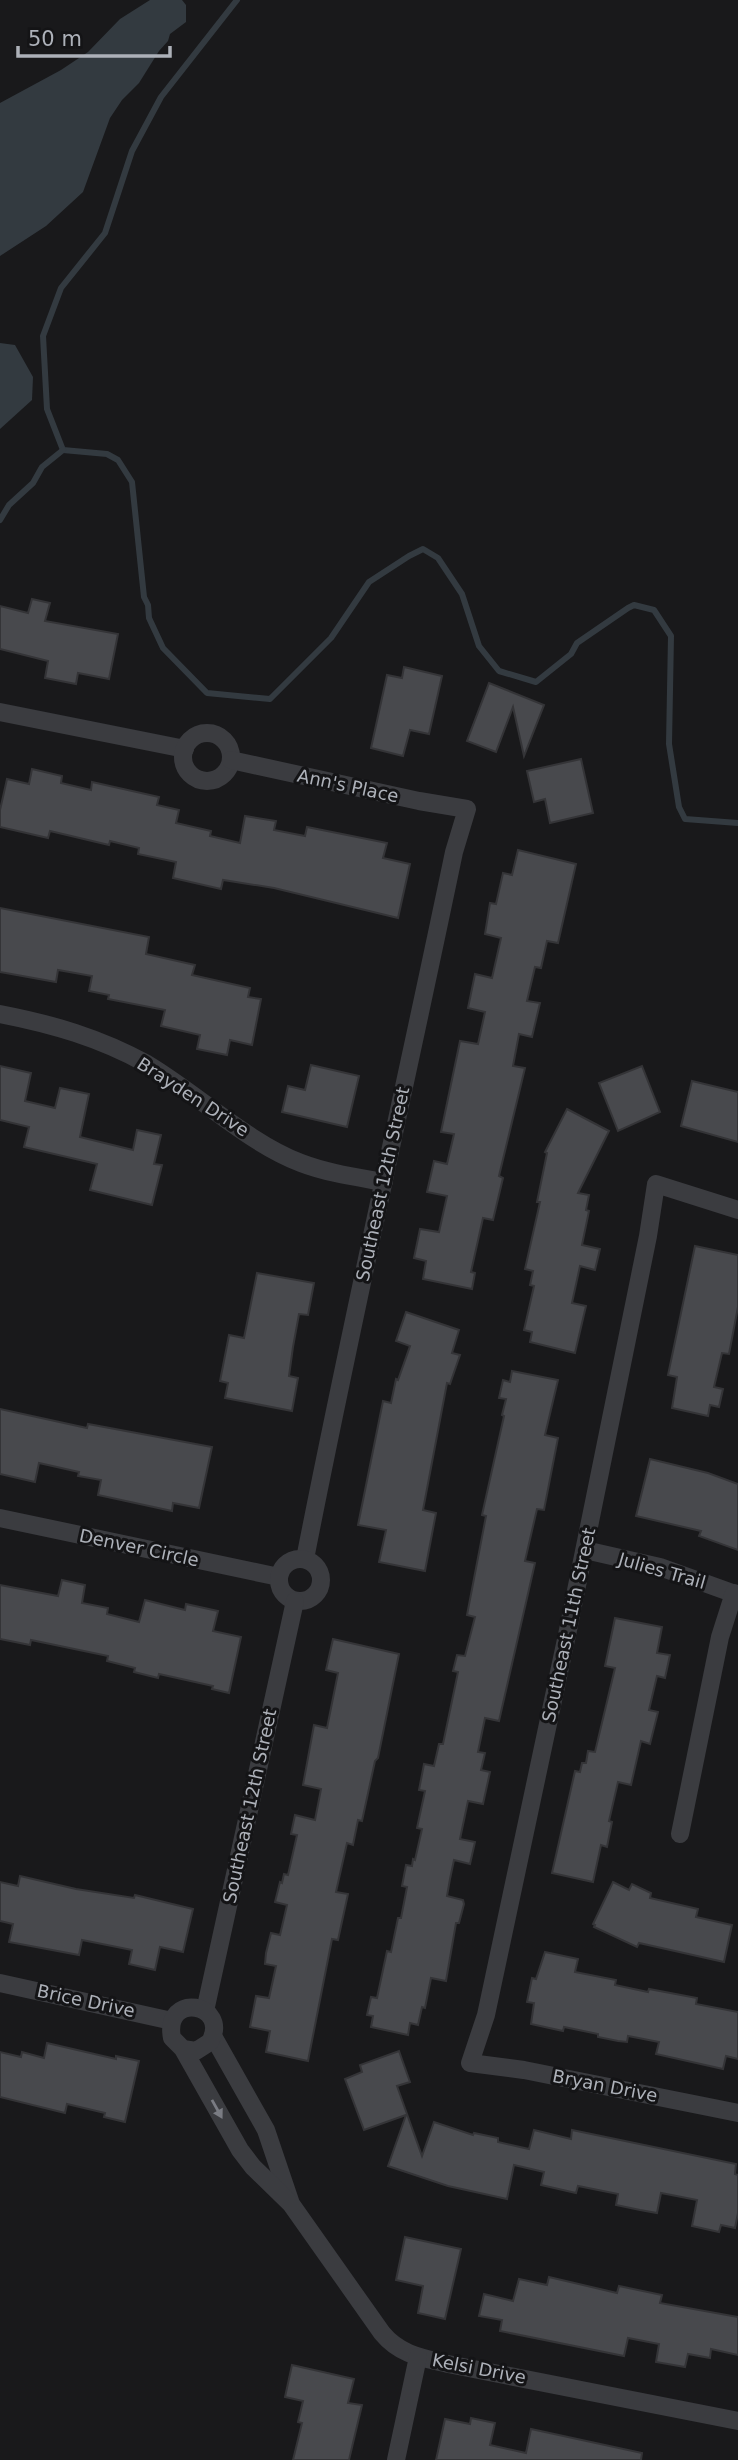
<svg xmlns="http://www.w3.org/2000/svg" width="738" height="2460" viewBox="0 0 738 2460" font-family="'DejaVu Sans',sans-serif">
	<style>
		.water { fill: #333a40 }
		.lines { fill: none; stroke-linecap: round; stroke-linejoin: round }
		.stream { stroke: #333a40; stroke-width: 6 }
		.building { fill: #48494d; stroke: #343437; stroke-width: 2 }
		.minor { stroke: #3b3c40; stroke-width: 18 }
		.oneway { fill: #7a7c83 }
		.labels { text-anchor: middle; stroke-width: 6; stroke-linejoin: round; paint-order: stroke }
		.street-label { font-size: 18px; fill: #adb1b9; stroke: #141416 }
	</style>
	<rect width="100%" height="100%" fill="#19191b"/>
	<g class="water">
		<path d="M150 0H182L186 5V22L170 34 168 41 159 51 139 83 122 100 110 118 83 192 46 226 0 256V103L61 70 88 52 120 19Z"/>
		<path d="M0 343 15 345 33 377 32 400 0 429Z"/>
	</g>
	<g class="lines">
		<g class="stream">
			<path d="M63 450 107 454 118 460 132 482 144 597 148 605 149 618 163 648 207 693 270 699 331 638 369 582 409 556 423 549 438 558 462 594 479 646 499 671 536 682 571 654 577 643 628 608 634 605 654 610 671 636 669 744 679 807 685 819 738 823"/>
			<path d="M63 450 47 409 43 336 61 288 105 233 132 151 161 97 237 0"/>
			<path d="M0 520 9 505 33 483 42 467 63 450"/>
		</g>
	</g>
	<g class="building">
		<path d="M32 599 50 603 45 621 118 634 109 679 78 673 76 684 45 678 48 661 0 649V606L28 613Z"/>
		<path d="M404 667 442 676 429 734 410 730 403 756 371 748 387 675 402 678Z"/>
		<path d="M489 683 544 705 524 756 513 707 496 752 467 741Z"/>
		<path d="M581 759 593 813 550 823 545 799 534 802 527 771Z"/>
		<path d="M32 769 62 776 61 783 91 790 92 782 159 797 157 805 179 810 176 823 211 831 210 836 240 843 245 816 276 821 274 830 305 836 307 827 387 843 383 858 410 864 398 918 274 888 223 880 221 889 173 878 176 862 138 854 139 848 110 841 109 845 50 831 48 838 0 827V810L7 779 29 784Z"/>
		<path d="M518 850 576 864 558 943 547 941 541 968 535 967 527 1001 540 1003 532 1037 519 1034 513 1066 525 1068 499 1176 503 1178 493 1220 483 1218 471 1272 475 1273 472 1289 423 1279 426 1261 414 1258 420 1229 439 1232 447 1196 427 1192 434 1161 447 1164 454 1134 441 1132 460 1041 478 1044 485 1012 468 1008 475 974 492 978 501 938 485 934 490 903 496 904 503 873 512 875Z"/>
		<path d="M0 908 149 937 146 954 195 965 192 975 250 988 248 997 261 999 252 1045 230 1040 227 1055 197 1049 200 1035 161 1026 165 1010 108 999 109 995 89 991 92 976 58 970 56 982 0 972Z"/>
		<path d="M311 1065 359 1076 347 1127 282 1112 288 1086 305 1090Z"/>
		<path d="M0 1066 31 1073 25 1101 55 1108 60 1088 89 1094 80 1137 133 1150 137 1130 161 1135 154 1164 162 1165 152 1205 90 1190 97 1164 24 1147 29 1127 0 1120Z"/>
		<path d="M642 1066 660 1112 618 1131 599 1083Z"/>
		<path d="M692 1081 738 1092V1142L681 1126Z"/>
		<path d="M567 1109 609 1131 578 1193 589 1195 586 1210 589 1211 582 1245 600 1249 595 1270 580 1266 572 1303 586 1306 575 1353 530 1342 532 1332 524 1330 534 1286 530 1285 533 1271 525 1269 540 1202H537L547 1153 545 1152Z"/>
		<path d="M695 1246 738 1255V1307L729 1354 722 1353 714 1387 723 1389 719 1407 710 1405 708 1416 672 1408 677 1377 668 1375Z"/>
		<path d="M257 1273 314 1283 308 1315 299 1314 293 1347 289 1376 298 1378 292 1411 225 1398 228 1383 220 1381 229 1335 244 1338Z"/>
		<path d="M406 1312 459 1330 452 1353 460 1355 450 1384 447 1383 423 1510 436 1513 425 1571 379 1562 386 1530 358 1525 383 1401 391 1403 396 1379 398 1380 410 1346 396 1341Z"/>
		<path d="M512 1371 558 1380 545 1435 558 1438 544 1510 537 1509 525 1561 535 1563 499 1721 485 1718 478 1752 485 1753 481 1770 490 1772 483 1804 468 1801 460 1839 475 1842 470 1864 454 1860 450 1879 447 1896 463 1900 464 1904 459 1923H456L446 1981 431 1978 425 2008 422 2007 418 2025 410 2023 408 2035 371 2027 373 2016 367 2015 371 1997 377 1998 387 1951 391 1952 398 1918H401L407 1887 402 1886 406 1865 412 1866 413 1859 415 1860 422 1829 417 1828 425 1791 419 1790 424 1764 434 1766 439 1744H443L458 1672 453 1671 457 1655 465 1656 475 1617 467 1615 486 1516 482 1515 504 1416 502 1415 506 1399 499 1398 503 1380 510 1382Z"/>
		<path d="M0 1409 87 1428 88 1424 212 1447 199 1508 173 1503 172 1511 98 1495 101 1480 78 1476 79 1472 39 1463 35 1482 0 1474Z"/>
		<path d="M650 1459 708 1473 738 1484V1550L699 1536 701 1531 636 1516Z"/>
		<path d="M62 1580 85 1585 82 1603 108 1608 107 1614 139 1622 145 1600 185 1610 186 1604 218 1611 213 1631 241 1637 229 1693 212 1689 213 1686 159 1674 158 1678 134 1672 135 1668 107 1661 108 1656 31 1640 30 1645 0 1639V1585L58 1596Z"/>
		<path d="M615 1618 662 1627 657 1653 670 1655 665 1678 657 1676 649 1710 658 1712 650 1744 641 1741 631 1785 618 1782 609 1821 612 1822 607 1847 601 1845 593 1882 552 1873 575 1771 580 1772 582 1763H586L588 1751 595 1752 615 1668 605 1666Z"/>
		<path d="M333 1639 399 1654 378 1758 375 1761 362 1821 358 1820 353 1845 347 1843 336 1892 348 1894 338 1940 332 1939 308 2061 266 2052 270 2031 250 2027 256 1996 269 1998 276 1966 265 1964 266 1953 271 1933 280 1935 287 1905 275 1902 280 1882 282 1883 284 1874 288 1875 297 1835 291 1834 295 1815 315 1820 321 1789 303 1785 314 1725 327 1728 338 1673 326 1670Z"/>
		<path d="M20 1876 76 1889 134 1898 135 1895 193 1909 183 1952 160 1947 155 1970 129 1964 132 1950 82 1940 79 1955 9 1942 13 1924 0 1921V1882L18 1886Z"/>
		<path d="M613 1882 629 1890 632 1884 651 1893 650 1898 698 1909 696 1917 732 1925 724 1962 639 1943 637 1947 594 1927 595 1925 593 1924Z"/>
		<path d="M545 1952 578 1959 575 1972 616 1980 615 1985 648 1992 649 1989 697 1998 696 2004 738 2012V2059L726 2056 723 2069 656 2054 659 2042 628 2036 627 2042 618 2041 598 2037V2034L564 2027 563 2031 531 2024 534 2003 527 2002 532 1978 536 1979Z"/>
		<path d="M47 2043 116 2059V2056L139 2061 125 2122 104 2117 105 2113 67 2104 65 2113 0 2097V2052L21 2057 22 2052 44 2058Z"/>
		<path d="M399 2051 410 2082 397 2086 422 2156 434 2122 473 2135 474 2133 498 2138V2142L529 2149 534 2130 571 2139 572 2130 736 2164 735 2174 738 2175V2213L735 2228 721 2225 719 2232 692 2226 697 2200 661 2193 657 2213 640 2210 616 2205 618 2194 578 2186 576 2193 541 2185 544 2172 514 2165 507 2199 448 2186 388 2166 406 2115 364 2130 345 2079 362 2072 360 2065Z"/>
		<path d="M405 2237 461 2249 445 2319 418 2313 423 2286 396 2280Z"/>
		<path d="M549 2277 617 2293 619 2286 662 2295 660 2303 738 2317V2355L711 2349 710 2358 688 2354 685 2367 656 2362 659 2344 628 2338 624 2356 500 2331 502 2320 479 2316 484 2294 513 2301 519 2279 547 2285Z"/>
		<path d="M292 2365 354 2379 348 2403 362 2405 349 2460H293L302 2423 298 2422 303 2401 285 2397Z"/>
		<path d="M471 2418 495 2423 490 2445 526 2453 531 2429 642 2453 641 2460H436L445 2419 470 2424Z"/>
	</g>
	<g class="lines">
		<g class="minor">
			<path d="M0 712 185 749"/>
			<circle cx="207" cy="757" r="24"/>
			<path d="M231 760 419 801 467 809 454 852C405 1088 351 1323 305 1559"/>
			<path d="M0 1014C52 1024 100 1038 147 1064 196 1093 248 1143 301 1163 327 1173 356 1177 384 1182"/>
			<path d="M738 1210 656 1184 648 1236 568 1630 486 2015 470 2063 524 2070 738 2113"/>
			<path d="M0 1518 279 1577"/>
			<path d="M585 1550 660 1567 738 1595"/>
			<circle cx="300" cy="1580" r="21"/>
			<path d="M680 1834 720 1637 734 1593"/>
			<path d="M0 1983 172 2021"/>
			<path d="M205 2011 295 1601"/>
			<path d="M213 2036 266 2130 290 2201"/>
			<path d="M183 2049 196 2051 210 2042C231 2003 163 1991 172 2038L183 2049 240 2150 253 2167 291 2204 382 2333C400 2355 423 2358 448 2364L738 2421"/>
			<path d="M396 2460 418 2357"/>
		</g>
	</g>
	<defs><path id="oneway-solid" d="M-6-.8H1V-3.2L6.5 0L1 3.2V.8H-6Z" transform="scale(1.75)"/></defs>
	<use class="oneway" href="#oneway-solid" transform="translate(217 2109) rotate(61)"/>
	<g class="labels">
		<g class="street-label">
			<text transform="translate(348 786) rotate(12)" y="6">Ann's Place</text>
			<text transform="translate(193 1097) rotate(33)" y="6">Brayden Drive</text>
			<text transform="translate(383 1184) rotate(-78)" y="6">Southeast 12th Street</text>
			<text transform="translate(139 1548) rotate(12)" y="6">Denver Circle</text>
			<text transform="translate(662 1571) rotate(16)" y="6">Julies Trail</text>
			<text transform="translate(569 1625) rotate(-78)" y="6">Southeast 11th Street</text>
			<text transform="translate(250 1806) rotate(-78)" y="6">Southeast 12th Street</text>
			<text transform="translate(86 2001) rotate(12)" y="6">Brice Drive</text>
			<text transform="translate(605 2086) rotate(11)" y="6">Bryan Drive</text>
			<text transform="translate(479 2369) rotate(11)" y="6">Kelsi Drive</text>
		</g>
	</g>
	<path d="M18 46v10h152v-10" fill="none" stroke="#adb1b9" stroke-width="3.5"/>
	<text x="28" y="46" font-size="21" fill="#adb1b9" stroke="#141416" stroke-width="5" paint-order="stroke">50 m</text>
</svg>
